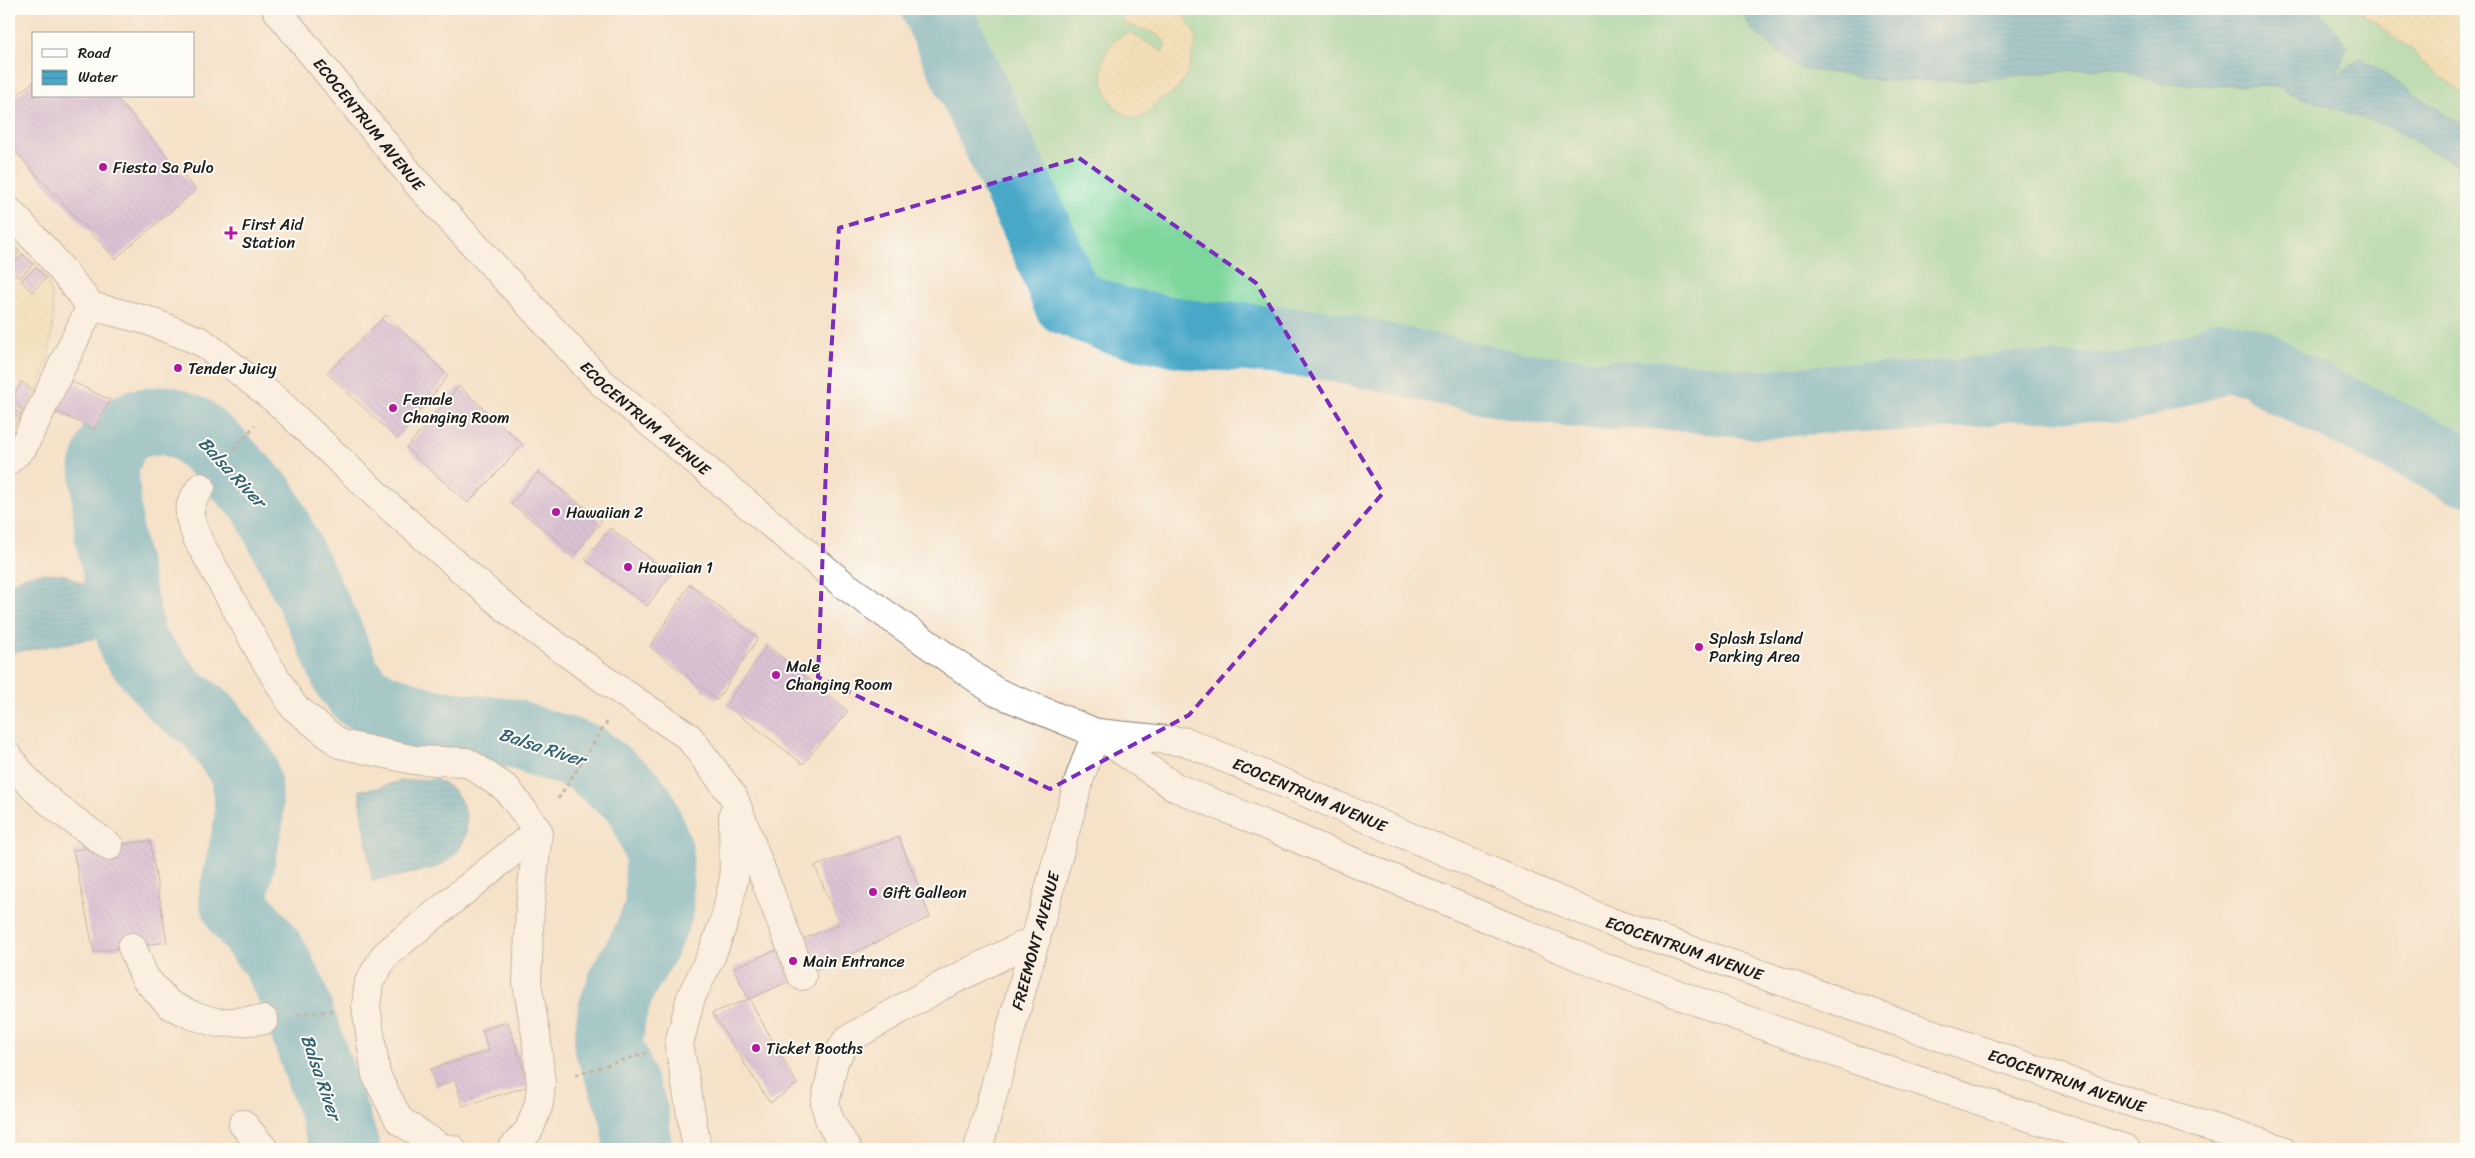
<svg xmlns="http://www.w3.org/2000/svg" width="2475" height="1158" viewBox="0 0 2475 1158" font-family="Sriracha,sans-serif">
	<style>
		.grass { fill: #7dd69b; stroke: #4c795c }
		.sand { fill: url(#sand-dots); stroke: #857b5d }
		.water { fill: url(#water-rules); stroke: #326272 }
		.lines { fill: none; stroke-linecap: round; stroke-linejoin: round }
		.river { stroke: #49a8c8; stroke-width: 69 }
		.building { fill: url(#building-back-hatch) }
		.minor-casing { stroke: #887f72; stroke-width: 30 }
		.path { stroke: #887f72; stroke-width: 3; stroke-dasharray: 4 4; stroke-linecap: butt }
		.minor { stroke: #fff; stroke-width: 28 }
		.marked { fill: none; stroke: #7b2cbf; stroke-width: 4; stroke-dasharray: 10 6; stroke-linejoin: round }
		.poi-dot { fill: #b5179e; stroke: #fdfcf7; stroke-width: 2 }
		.labels { text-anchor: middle; stroke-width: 4; stroke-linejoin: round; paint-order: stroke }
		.street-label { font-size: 16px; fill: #1c1c1c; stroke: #fdfcf7 }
		.poi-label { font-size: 16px; fill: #1c1c1c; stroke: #fdfcf7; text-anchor: start }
		.water-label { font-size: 18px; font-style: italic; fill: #326272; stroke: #fdfcf7 }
	</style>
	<defs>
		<pattern id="sand-dots" width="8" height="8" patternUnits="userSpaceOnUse" patternTransform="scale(1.25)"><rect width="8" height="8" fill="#eeda9e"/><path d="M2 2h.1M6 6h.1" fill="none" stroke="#ccba88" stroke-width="1.8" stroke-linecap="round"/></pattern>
		<pattern id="water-rules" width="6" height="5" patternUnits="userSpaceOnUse" patternTransform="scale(1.25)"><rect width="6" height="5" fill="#49a8c8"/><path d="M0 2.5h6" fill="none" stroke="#3c88a2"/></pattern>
		<pattern id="building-back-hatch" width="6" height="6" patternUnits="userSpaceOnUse" patternTransform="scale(1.25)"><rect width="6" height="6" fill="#ba9ce6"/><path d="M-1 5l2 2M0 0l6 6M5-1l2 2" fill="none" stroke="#967eba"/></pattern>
	</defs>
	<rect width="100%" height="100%" fill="#fdfcf7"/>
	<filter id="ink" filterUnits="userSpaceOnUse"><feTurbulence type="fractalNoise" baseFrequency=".02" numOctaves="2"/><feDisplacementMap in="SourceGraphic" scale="10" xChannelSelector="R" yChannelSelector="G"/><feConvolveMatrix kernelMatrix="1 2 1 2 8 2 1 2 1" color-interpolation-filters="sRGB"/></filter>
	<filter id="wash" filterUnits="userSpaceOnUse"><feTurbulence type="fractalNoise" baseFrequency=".0096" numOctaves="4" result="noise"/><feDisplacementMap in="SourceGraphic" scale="20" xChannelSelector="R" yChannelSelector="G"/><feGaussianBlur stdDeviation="1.12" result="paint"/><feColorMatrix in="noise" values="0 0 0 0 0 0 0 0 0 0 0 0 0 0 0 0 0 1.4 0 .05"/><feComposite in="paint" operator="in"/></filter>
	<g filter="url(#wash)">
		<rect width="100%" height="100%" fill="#f5e2c9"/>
		<path class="grass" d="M936 9H2466V471L2283 381 2257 363 2220 355 2205 365 2128 388 2008 386 1987 391 1912 397 1833 398 1759 405 1662 395H1592L1516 386 1325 345 1243 337 1200 336 1155 328 1115 320 1067 301 1049 254Z"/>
		<g class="sand">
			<path d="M1096 9H1184V14C1187 22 1196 32 1196 42 1196 46 1193 52 1192 57 1188 72 1183 87 1169 95 1166 97 1162 98 1159 100 1150 107 1146 121 1131 117 1105 109 1095 71 1108 49 1112 41 1121 36 1129 32L1163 52 1166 44C1158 29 1138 30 1124 23L1122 16 1114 12Z"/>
			<path d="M2355 9H2466V97L2422 62 2411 48 2395 39 2377 23Z"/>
			<path d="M9 241C21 253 38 264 46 279 58 299 52 347 45 369 39 392 24 415 9 432Z"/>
		</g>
		<g class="water">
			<path d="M1741 9H2318L2347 47 2337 75 2361 58 2466 128V170L2391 128 2284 91 2285 87 2164 84 2111 67 1972 80 1884 81 1800 68 1752 30Z"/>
			<path d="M44 573 63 574 85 585 92 607 97 638 10 653 9 593 12 583 28 575Z"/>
			<path d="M436 779C442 783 451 786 455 792 474 816 470 848 443 864 429 872 390 877 372 881L359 790 378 788 399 781Z"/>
		</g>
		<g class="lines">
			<g class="river">
				<path d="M936 9 1049 254 1067 301 1115 320 1155 328 1200 336 1243 337 1325 345 1516 386 1592 395H1662L1759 405 1833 398 1912 397 1987 391 2008 386 2128 388 2205 365 2220 355 2257 363 2283 381 2466 471"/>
				<path d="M346 1149 291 990 273 955 239 912 233 897 249 820 248 789 243 768 209 721 175 696 133 645 109 535 104 467 116 435 138 423 167 420 192 430 212 447 264 501 327 630 347 678 361 695 380 707 435 724 511 733 586 758 632 795 642 808 659 852V910L644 945 623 981 612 1012 608 1045 634 1113 638 1149"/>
			</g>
		</g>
		<g id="blocks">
			<g class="building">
				<path d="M34 81V96H115L196 190 115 259 9 145V102Z"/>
				<path d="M9 241 20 252 9 263Z"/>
				<path d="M23 254 33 264 19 278 9 268Z"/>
				<path d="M36 267 46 278 32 292 21 281Z"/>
				<path d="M386 315 448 376 397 439 327 373Z"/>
				<path d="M67 379 110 400 94 429 52 410Z"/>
				<path d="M22 382 35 393 24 412 11 400Z"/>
				<path d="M459 386 523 445 468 503 406 448Z"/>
				<path d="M9 406 22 415 10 431 9 429Z"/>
				<path d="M538 472 602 521 575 554 511 504Z"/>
				<path d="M610 528 671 574 647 606 585 559Z"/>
				<path d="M690 584 758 638 717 700 650 647Z"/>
				<path d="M767 645 848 711 803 764 726 705Z"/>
				<path d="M899 837 930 917 852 954 749 999 733 968 839 924 815 866Z"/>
				<path d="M150 841 167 942 94 952 73 850Z"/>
				<path d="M749 999 797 1084 770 1103 712 1013Z"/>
				<path d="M508 1022 529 1086 463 1106 455 1080 436 1087 430 1069 489 1051 482 1030Z"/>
			</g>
		</g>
	</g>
	<g filter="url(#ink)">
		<use href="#blocks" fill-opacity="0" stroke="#887f72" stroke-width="1"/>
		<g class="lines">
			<g class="minor-casing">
				<g id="minor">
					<path id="s1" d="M276 9 417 183 601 382 843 584 996 692 1096 733 1175 787 1599 965 1856 1060 2126 1149"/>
					<path d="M9 211 48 253 91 306 146 320 202 342 277 401 383 501 513 614 609 683 689 737 733 796 802 976"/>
					<path d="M9 460 23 447 91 306"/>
					<path d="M201 487C185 509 188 515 198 540L262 655 293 706 340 744 414 760 467 762 507 789 538 831 530 907 527 983 536 1035 541 1085 539 1104 529 1130 512 1149"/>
					<path id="s2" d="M1097 733 1187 742 1610 922 2126 1101 2281 1149"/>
					<path d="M9 757C32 794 74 820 109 846"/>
					<path d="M132 947 145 978 170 1005 192 1015 218 1023 264 1020"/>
					<path d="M243 1124 264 1149"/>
					<path d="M452 1149 440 1147 399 1120 376 1075 366 1006 369 982 385 955 538 831"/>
					<path d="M697 1149 679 1044 691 997 712 954 726 916 734 878 733 815"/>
					<path d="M847 1149 830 1122 825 1104 834 1061 847 1040 941 986 1036 939"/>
					<path id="s3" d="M978 1149 1080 777 1096 733"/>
				</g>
			</g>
			<g class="path">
				<path d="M223 462 255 425"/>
				<path d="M558 799 607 722"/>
				<path d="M297 1015 333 1010"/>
				<path d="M575 1075 646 1053"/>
			</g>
			<use href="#minor" class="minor"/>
		</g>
	</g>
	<path d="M0 0H2475V1158H0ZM1079 158 1256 283 1383 493 1189 715 1050 789 818 677 829 388 839 228Z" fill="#f5e2c9" fill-opacity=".55" fill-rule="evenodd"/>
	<path class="marked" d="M1079 158 1256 283 1383 493 1189 715 1050 789 818 677 829 388 839 228Z"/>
	<g class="poi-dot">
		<circle cx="103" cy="167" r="5"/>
		<path d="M228.5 225.5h5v5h5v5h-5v5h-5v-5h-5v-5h5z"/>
		<circle cx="178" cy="368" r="5"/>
		<circle cx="393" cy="408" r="5"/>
		<circle cx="556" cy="512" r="5"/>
		<circle cx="628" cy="567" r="5"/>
		<circle cx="1699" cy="647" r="5"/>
		<circle cx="776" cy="675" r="5"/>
		<circle cx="873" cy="892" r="5"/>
		<circle cx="793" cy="961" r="5"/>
		<circle cx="756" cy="1048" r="5"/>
	</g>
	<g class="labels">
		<g class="street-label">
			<text dy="6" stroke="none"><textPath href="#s1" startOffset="148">ECOCENTRUM AVENUE</textPath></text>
			<text dy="6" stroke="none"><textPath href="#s1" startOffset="552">ECOCENTRUM AVENUE</textPath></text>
			<text dy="6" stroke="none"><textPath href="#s2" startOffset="224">ECOCENTRUM AVENUE</textPath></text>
			<text dy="6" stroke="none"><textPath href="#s3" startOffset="216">FREEMONT AVENUE</textPath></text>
			<text dy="6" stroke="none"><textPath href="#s2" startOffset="629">ECOCENTRUM AVENUE</textPath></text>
			<text dy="6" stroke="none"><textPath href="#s2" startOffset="1034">ECOCENTRUM AVENUE</textPath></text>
		</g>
		<g class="poi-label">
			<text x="113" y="173">Fiesta Sa Pulo</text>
			<text x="242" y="230">First Aid<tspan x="242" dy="18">Station</tspan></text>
			<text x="188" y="374">Tender Juicy</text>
			<text x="403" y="405">Female<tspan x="403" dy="18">Changing Room</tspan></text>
			<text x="566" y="518">Hawaiian 2</text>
			<text x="638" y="573">Hawaiian 1</text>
			<text x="1709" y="644">Splash Island<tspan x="1709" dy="18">Parking Area</tspan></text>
			<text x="786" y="672">Male<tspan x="786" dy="18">Changing Room</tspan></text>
			<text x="883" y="898">Gift Galleon</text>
			<text x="803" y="967">Main Entrance</text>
			<text x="766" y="1054">Ticket Booths</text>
		</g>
		<g class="water-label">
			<text transform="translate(232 472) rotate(47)" y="6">Balsa River</text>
			<text transform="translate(542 747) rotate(18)" y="6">Balsa River</text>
			<text transform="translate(321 1077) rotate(71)" y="6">Balsa River</text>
		</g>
	</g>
	<rect width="2475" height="1158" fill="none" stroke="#fdfcf7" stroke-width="30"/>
	<rect x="32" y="32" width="162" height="65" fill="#fdfcf7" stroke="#a3a29f"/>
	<rect x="42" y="49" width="25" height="8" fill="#ffffff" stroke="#a3a29f"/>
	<text x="78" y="58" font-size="15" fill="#1c1c1c">Road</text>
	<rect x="42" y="70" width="25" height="15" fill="url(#water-rules)" stroke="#a3a29f"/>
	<text x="78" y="82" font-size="15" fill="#1c1c1c">Water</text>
</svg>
